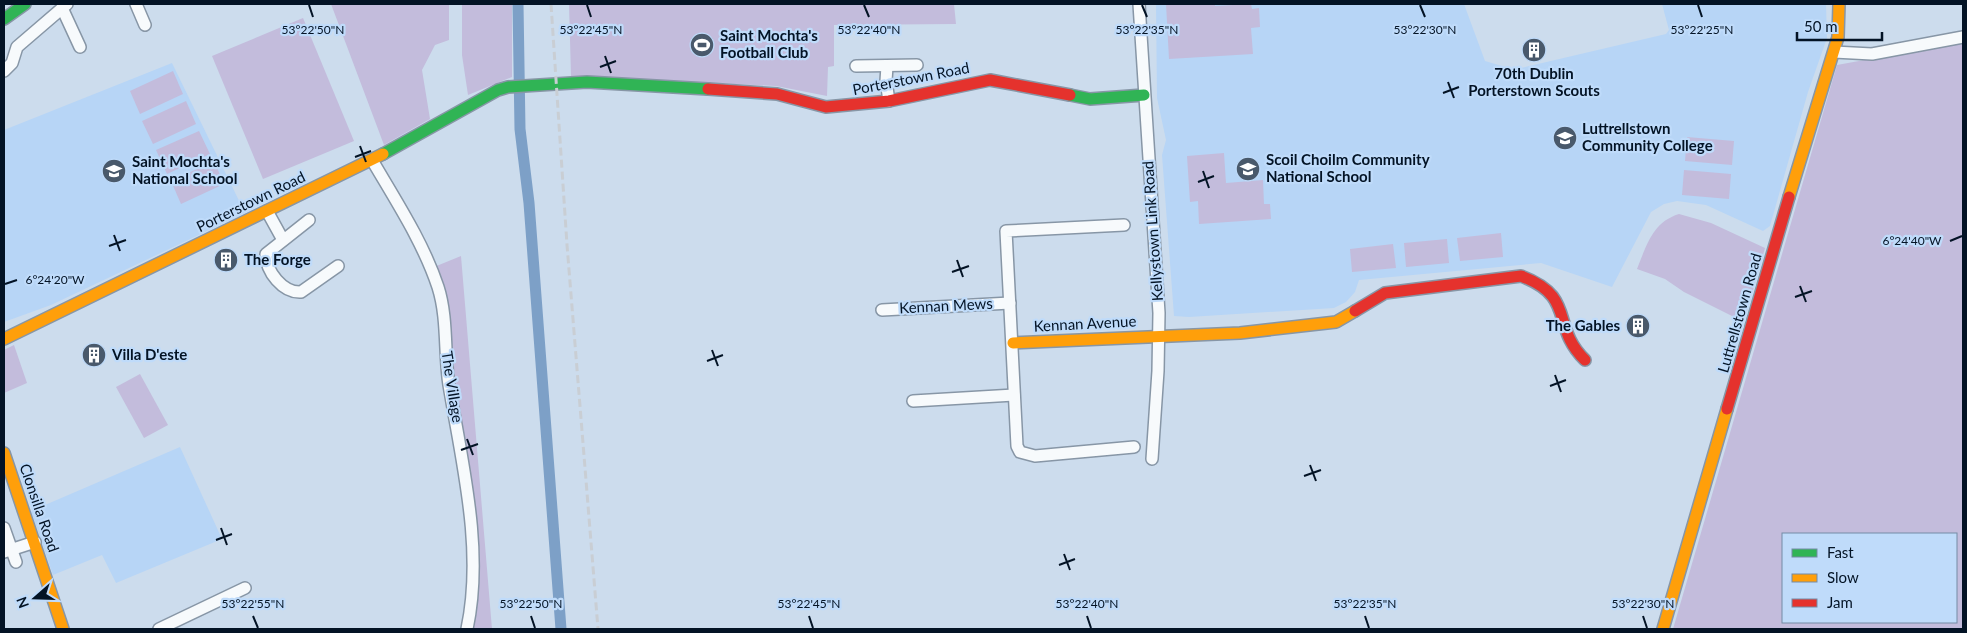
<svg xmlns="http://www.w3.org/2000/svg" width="1967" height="633" viewBox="0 0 1967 633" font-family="Lato,sans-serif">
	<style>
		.built { fill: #b7d5f6 }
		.green { fill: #c3bcdc; fill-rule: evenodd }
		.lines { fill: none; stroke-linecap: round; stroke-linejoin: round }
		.canal { stroke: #7da0c7; stroke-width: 11 }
		.street-casing { stroke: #8796a6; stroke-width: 14 }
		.fast-casing { stroke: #8796a6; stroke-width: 14 }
		.slow-casing { stroke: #8796a6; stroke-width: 14 }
		.jam-casing { stroke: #8796a6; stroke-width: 14 }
		.street { stroke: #f7fafc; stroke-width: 11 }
		.fast { stroke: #30b455; stroke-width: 11 }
		.slow { stroke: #ff9f0a; stroke-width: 11 }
		.jam { stroke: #e5322d; stroke-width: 11 }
		.rail { stroke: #c9ced4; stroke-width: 3; stroke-dasharray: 8 4; stroke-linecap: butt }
		.ticks { fill: none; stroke: #031325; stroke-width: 2 }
		.labels { text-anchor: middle; stroke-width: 4.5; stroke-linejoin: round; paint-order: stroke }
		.poi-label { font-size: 15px; font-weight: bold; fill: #031325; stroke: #bfdbfa; text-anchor: start }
		.street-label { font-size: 15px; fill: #031325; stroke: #bfdbfa }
		.ticks-label { font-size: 12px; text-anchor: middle; fill: #031325; stroke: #bfdbfa; stroke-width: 4.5; stroke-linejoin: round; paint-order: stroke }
	</style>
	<rect width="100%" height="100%" fill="#ccdced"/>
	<g class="built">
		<path d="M1156 4H1464L1485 61 1519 71 1521 68 1666 34 1669 30 1662 4H1826L1827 38 1808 92 1770 226 1763 231 1706 205 1677 201 1664 204 1651 212 1612 287 1541 263 1359 280 1355 292 1346 302 1334 308 1189 317 1174 316 1162 155 1166 140 1157 98Z"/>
		<path d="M172 63 245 213 51 305 4 322V130Z"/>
		<path d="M180 447 222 539 116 583 102 555 53 575 31 511Z"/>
	</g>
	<g class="green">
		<path d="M331 4H449V40L435 45 422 70 430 119 384 145Z"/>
		<path d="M462 4H512V77L468 95 462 55Z"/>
		<path d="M569 4H954L956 24 834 25V66L828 67 827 96 776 86 571 76Z"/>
		<path d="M1166 4H1215V6L1251 4 1252 9 1259 8 1260 27 1251 28 1253 54 1169 59Z"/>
		<path d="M303 18 354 141 263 179 212 56Z"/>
		<path d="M1963 42V629H1673L1837 65ZM1783 534H1956V622H1783Z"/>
		<path d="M173 71 183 94 140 114 130 91Z"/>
		<path d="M186 101 196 124 153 144 142 121Z"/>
		<path d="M199 131 210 154 167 174 156 150Z"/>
		<path d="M1687 137 1734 141 1732 165 1685 161Z"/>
		<path d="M1224 153 1226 183 1263 180 1264 204H1270L1271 219 1199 224 1198 201 1190 202 1187 156Z"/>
		<path d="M214 161 224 184 181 204 171 181Z"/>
		<path d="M1684 170 1731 174 1729 199 1682 195Z"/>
		<path d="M1679 214 1711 223 1765 248 1744 322 1684 292 1665 279 1637 269C1647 244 1653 222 1679 214Z"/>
		<path d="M1501 233 1503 257 1460 261 1457 238Z"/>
		<path d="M1447 239 1449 263 1406 267 1404 243Z"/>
		<path d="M1393 244 1396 268 1352 272 1350 249Z"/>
		<path d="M461 256 492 629H472L477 602 434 267Z"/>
		<path d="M14 345 27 383 4 393V350Z"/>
		<path d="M140 374 168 425 144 438 116 387Z"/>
	</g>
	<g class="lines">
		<path class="canal" d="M518 4 520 129 529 203 561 629"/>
		<g class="street-casing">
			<g id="street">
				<path d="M136 4 145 25"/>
				<path d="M1139 4 1159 313 1158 371 1152 459"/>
				<path d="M62 8 80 47"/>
				<path d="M1834 52 1872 54 1963 37"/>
				<path d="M856 66 917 65"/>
				<path d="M887 66 886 81 889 101"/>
				<path d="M4 71 12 63 17 47 67 4"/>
				<path d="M372 160C396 201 423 242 438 287 448 318 444 354 449 385 462 463 484 550 467 629"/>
				<path d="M267 211 283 240"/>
				<path d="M309 220 266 254C266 272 283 293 301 292L338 266"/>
				<path d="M1124 225 1006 231 1017 446 1020 452 1035 456 1134 447"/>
				<path d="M882 310 1010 303"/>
				<path d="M913 401 1014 395"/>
				<path d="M4 528 16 562"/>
				<path d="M4 552 35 542"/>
				<path d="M159 629 245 588"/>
			</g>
		</g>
		<g class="fast-casing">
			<g id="fast">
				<path d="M4 19 25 4"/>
				<path d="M1070 95 1090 99 1144 95"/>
				<path d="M383 154 498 90 508 87 587 82 708 89"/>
			</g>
		</g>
		<g class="slow-casing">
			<g id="slow">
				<path d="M1789 197 1838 37 1839 4"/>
				<path d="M4 339 383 154"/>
				<path d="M1013 343 1240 333 1336 322 1355 311"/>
				<path d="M4 453 63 629"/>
				<path d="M1663 629 1727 409"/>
			</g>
		</g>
		<g class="jam-casing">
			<g id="jam">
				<path d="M708 89 777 94 826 107 889 101 990 80 1070 95"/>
				<path d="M1355 311 1385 293 1521 276C1577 297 1550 326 1585 360"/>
				<path d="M1727 409 1789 197"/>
			</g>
		</g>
		<use href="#street" class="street"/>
		<use href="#fast" class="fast"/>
		<use href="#slow" class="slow"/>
		<use href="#jam" class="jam"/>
		<path class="rail" d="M551 4 567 245 598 629"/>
	</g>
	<path class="ticks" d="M309 5 313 17M587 5 591 17M864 5 869 17M1142 5 1147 17M1420 5 1425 17M1698 5 1702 17M605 56 611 73M600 67 616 61M1448 82 1454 98M1443 93 1459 87M360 146 366 162M355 157 371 151M1203 171 1209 188M1198 182 1214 176M114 235 120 251M1950 241 1962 236M109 246 126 240M957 260 963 277M952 272 969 266M5 284 17 280M1800 286 1806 302M1795 297 1812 291M712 350 718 366M707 361 723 355M1555 375 1561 392M1550 386 1566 380M467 439 473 455M461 450 478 444M1310 465 1316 481M1304 476 1321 470M221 528 227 545M216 540 232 534M1064 554 1070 570M1059 565 1075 559M253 616 258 628M531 616 535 628M809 616 813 628M1087 616 1091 628M1365 616 1369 628M1643 616 1647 628"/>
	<defs>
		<g id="stadium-disc" transform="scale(1.25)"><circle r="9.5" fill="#49596b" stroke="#bfdbfa"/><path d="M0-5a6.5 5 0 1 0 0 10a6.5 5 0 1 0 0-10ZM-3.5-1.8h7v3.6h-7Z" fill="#fff"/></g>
		<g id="building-disc" transform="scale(1.25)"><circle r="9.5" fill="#49596b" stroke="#bfdbfa"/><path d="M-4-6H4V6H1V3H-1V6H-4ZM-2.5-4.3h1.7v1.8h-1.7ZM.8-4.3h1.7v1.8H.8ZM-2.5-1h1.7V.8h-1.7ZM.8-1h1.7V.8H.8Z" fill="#fff"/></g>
		<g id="school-disc" transform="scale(1.25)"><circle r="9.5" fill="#49596b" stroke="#bfdbfa"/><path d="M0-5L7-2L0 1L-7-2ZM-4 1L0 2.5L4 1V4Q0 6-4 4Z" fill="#fff"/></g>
	</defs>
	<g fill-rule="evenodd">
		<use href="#stadium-disc" x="702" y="45"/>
		<use href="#building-disc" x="1534" y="50"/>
		<use href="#school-disc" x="1565" y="138"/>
		<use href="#school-disc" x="1248" y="169"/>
		<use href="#school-disc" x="114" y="171"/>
		<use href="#building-disc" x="226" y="260"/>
		<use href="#building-disc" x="1638" y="326"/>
		<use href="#building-disc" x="94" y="355"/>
	</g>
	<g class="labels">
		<g class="poi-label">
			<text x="720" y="41">Saint Mochta's<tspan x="720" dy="17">Football Club</tspan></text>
			<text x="1534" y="79" text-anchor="middle">70th Dublin<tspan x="1534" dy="17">Porterstown Scouts</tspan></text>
			<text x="1582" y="134">Luttrellstown<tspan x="1582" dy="17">Community College</tspan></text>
			<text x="1266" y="165">Scoil Choilm Community<tspan x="1266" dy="17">National School</tspan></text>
			<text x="132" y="167">Saint Mochta's<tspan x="132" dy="17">National School</tspan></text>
			<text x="244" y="265">The Forge</text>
			<text x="1620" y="331" text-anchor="end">The Gables</text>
			<text x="112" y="360">Villa D'este</text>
		</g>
		<g class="street-label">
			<text transform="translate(911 79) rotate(-11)" y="5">Porterstown Road</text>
			<text transform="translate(251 202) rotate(-26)" y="5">Porterstown Road</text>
			<text transform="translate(1153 231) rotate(-94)" y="5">Kellystown Link Road</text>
			<text transform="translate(946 306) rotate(-3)" y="5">Kennan Mews</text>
			<text transform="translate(1740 313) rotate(-74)" y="5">Luttrellstown Road</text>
			<text transform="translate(1085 324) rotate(-3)" y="5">Kennan Avenue</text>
			<text transform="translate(452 387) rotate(81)" y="5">The Village</text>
			<text transform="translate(39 508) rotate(71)" y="5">Clonsilla Road</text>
		</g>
	</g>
	<g class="ticks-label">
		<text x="313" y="34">53°22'50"N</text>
		<text x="591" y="34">53°22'45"N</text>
		<text x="869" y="34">53°22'40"N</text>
		<text x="1147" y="34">53°22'35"N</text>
		<text x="1425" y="34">53°22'30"N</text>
		<text x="1702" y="34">53°22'25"N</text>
		<text x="1912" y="245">6°24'40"W</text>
		<text x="55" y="284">6°24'20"W</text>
		<text x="253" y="608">53°22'55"N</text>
		<text x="531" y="608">53°22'50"N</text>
		<text x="809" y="608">53°22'45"N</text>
		<text x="1087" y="608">53°22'40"N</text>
		<text x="1365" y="608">53°22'35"N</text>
		<text x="1643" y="608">53°22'30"N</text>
	</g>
	<rect width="1967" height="633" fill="none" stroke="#031325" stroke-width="10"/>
	<rect x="1782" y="533" width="175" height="90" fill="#bfdbfa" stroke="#748ba5"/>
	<rect x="1792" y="549" width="25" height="8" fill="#30b455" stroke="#748ba5"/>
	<text x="1827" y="558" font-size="15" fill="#031325">Fast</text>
	<rect x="1792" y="574" width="25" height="8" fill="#ff9f0a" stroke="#748ba5"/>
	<text x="1827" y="583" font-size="15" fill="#031325">Slow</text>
	<rect x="1792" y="599" width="25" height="8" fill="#e5322d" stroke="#748ba5"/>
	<text x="1827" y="608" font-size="15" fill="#031325">Jam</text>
	<g transform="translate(35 598) rotate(250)" stroke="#bfdbfa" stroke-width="4" paint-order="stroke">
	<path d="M0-4L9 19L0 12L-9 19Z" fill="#031325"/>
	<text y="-8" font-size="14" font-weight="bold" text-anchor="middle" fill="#031325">N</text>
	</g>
	<path d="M1797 32v8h85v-8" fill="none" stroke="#031325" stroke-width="2.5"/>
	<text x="1804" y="32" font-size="15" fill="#031325" stroke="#bfdbfa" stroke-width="4" paint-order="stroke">50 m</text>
</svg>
